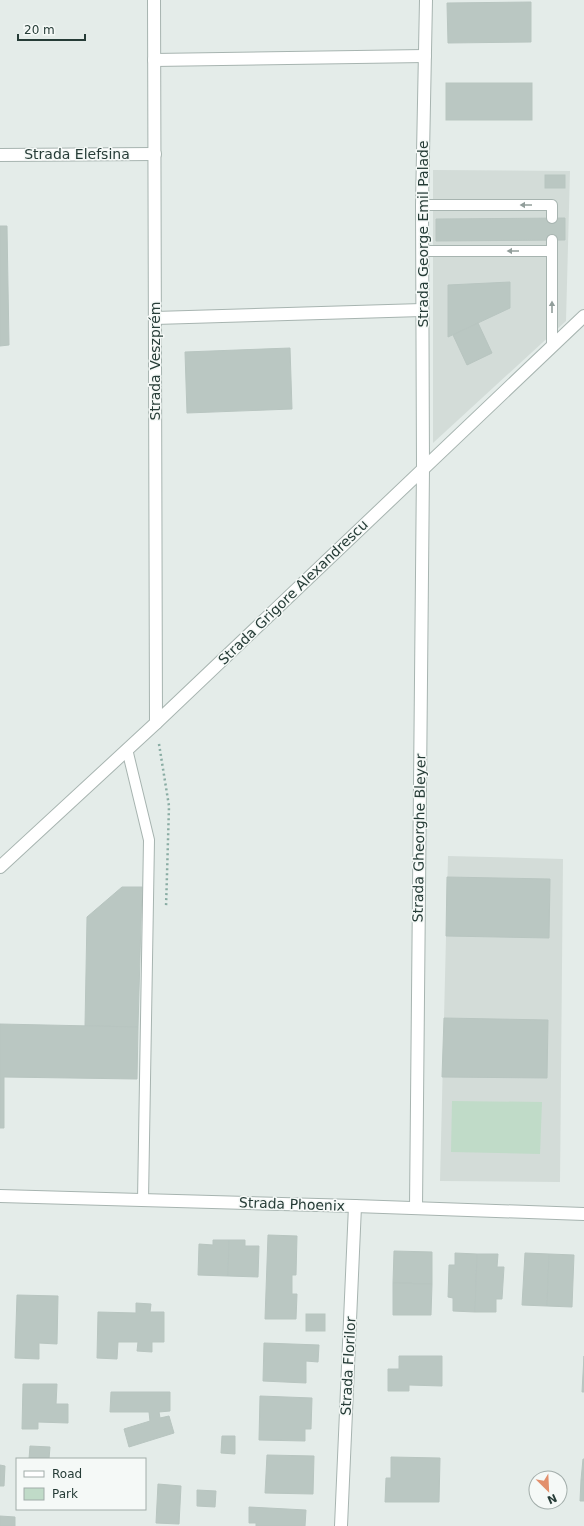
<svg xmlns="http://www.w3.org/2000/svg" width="584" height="1526" viewBox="0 0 584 1526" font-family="'DejaVu Sans',sans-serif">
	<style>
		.built { fill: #d3dcd8 }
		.green { fill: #c0dbc8 }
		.building { fill: #bac7c2; stroke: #b8c5c0 }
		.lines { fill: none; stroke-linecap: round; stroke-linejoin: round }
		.lane-casing { stroke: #a7b4b0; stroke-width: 12 }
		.street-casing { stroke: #a7b4b0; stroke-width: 14 }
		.path { stroke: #89aca3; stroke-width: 2.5; stroke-dasharray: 2 3; stroke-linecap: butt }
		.lane { stroke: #fff; stroke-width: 10 }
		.street { stroke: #fff; stroke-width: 12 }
		.oneway { fill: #929e9b }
		.labels { text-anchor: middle; stroke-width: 3; stroke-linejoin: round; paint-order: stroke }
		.street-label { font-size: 14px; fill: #263c37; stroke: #f5f9f7 }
	</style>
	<rect width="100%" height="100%" fill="#e4ece9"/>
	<g class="built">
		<path d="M433 170 570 171 566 321 433 443Z"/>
		<path d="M448 856 563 859 560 1182 440 1181Z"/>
	</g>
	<path class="green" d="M452 1101 542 1102 540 1154 451 1152Z"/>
	<g class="building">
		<path d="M531 2V42L448 43 447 3Z"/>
		<rect x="446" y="83" width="86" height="37"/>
		<rect x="545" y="175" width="20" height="13"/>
		<path d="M565 218V240L436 241V219Z"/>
		<path d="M0 226H7L9 345 0 346Z"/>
		<path d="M510 282V308L448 337V285Z"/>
		<path d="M478 323 492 353 467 365 453 335Z"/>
		<path d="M290 348 292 409 187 413 185 352Z"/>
		<path d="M447 877 550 879 549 938 446 936Z"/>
		<path d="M122 887H142L138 1027 85 1026 87 917Z"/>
		<path d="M444 1018 548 1020 547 1078 442 1077Z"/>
		<path d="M0 1024 138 1027 137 1079 4 1077V1128H0Z"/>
		<path d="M268 1235 297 1236 296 1275H292V1294H297L296 1319H265Z"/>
		<path d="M213 1240H229L228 1276 198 1275 199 1244 213 1245Z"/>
		<path d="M229 1240H245V1246H259L258 1277 228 1276Z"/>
		<path d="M394 1251 432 1252V1284L393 1283Z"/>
		<path d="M455 1253 477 1254 475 1312 453 1311V1298L448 1297 449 1265H455Z"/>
		<path d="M525 1253 549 1254 547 1306 522 1305Z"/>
		<path d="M477 1254H498L497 1267H504L502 1299H496V1312H475Z"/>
		<path d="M549 1254 574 1255 572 1307 547 1306Z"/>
		<path d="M393 1283 432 1284 431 1315H393Z"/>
		<path d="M17 1295 58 1296 57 1344 39 1343V1359L15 1358Z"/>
		<path d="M136 1303 151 1304 150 1312H164V1342H152V1352L137 1351 138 1342H118L117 1359 97 1358 98 1312 136 1313Z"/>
		<rect x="306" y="1314" width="19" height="17"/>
		<path d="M264 1343 319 1345 318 1362 306 1361V1383L263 1381Z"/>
		<path d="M399 1356H442V1386L409 1385V1391H388V1369H399Z"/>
		<path d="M584 1356V1392H582Z"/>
		<path d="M23 1384H57L56 1404H68V1423L38 1422V1429H22Z"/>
		<path d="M111 1392H170V1411L159 1412 160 1418 169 1416 174 1433 129 1447 124 1429 150 1421 149 1412H110Z"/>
		<path d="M260 1396 312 1398 311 1429H305V1441L259 1440Z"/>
		<path d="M222 1436H235V1454L221 1453Z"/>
		<path d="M30 1446 50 1447 49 1459H29Z"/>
		<path d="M267 1455 314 1456 313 1494 265 1493Z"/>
		<path d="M391 1457 440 1458 439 1502H385L386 1478H391Z"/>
		<path d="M583 1459H584V1480H581Z"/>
		<path d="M0 1465 5 1466 4 1486H0Z"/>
		<path d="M581 1480H584V1501H580Z"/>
		<path d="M158 1484 181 1486 179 1524 156 1523Z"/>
		<path d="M197 1490 216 1491 215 1507 197 1506Z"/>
		<path d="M249 1507 306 1510 305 1526H256V1523H249Z"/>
		<path d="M0 1516 15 1517V1526H0Z"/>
	</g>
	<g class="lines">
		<g class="lane-casing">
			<g id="lane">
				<path d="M422 205H552V218"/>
				<path d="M422 251H552"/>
				<path d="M552 346V240"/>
				<path d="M127 749 149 840 143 1200"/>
			</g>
		</g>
		<g class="street-casing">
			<g id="street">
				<path d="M154 0 156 723"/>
				<path d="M154 60 425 56"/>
				<path d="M0 155 155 154"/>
				<path d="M155 318 422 310"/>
				<path d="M0 867 156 723 584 316"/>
				<path d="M0 1196 355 1206 584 1214"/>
				<path d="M416 1208 423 468 422 205 426 0"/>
				<path d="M341 1526 355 1206"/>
			</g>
		</g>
		<path class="path" d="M159 744 169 806 166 908"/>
		<use href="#lane" class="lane"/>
		<use href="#street" class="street"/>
	</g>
	<defs><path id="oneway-solid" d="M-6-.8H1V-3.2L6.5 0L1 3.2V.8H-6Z"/></defs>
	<g class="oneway">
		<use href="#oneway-solid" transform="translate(526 205) rotate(180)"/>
		<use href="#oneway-solid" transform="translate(513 251) rotate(180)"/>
		<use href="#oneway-solid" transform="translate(552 307) rotate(-90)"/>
	</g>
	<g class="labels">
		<g class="street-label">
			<text x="77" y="159">Strada Elefsina</text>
			<text transform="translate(423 234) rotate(-90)" y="5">Strada George Emil Palade</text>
			<text transform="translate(155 361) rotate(-90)" y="5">Strada Veszprém</text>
			<text transform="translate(293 592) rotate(-44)" y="5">Strada Grigore Alexandrescu</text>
			<text transform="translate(419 838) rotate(-89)" y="5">Strada Gheorghe Bleyer</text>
			<text transform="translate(292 1204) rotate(2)" y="5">Strada Phoenix</text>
			<text transform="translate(348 1366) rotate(-87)" y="5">Strada Florilor</text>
		</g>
	</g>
	<rect x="16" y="1458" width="130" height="52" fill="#f5f9f7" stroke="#a2adaa"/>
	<rect x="24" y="1471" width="20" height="6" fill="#ffffff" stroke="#a2adaa"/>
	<text x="52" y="1478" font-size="12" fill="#263c37">Road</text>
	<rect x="24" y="1488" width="20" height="12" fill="#c0dbc8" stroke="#a2adaa"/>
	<text x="52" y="1498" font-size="12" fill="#263c37">Park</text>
	<g transform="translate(548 1490) rotate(156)"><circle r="19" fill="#f5f9f7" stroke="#a2adaa"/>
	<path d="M0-3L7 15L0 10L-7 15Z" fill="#e28f6c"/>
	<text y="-6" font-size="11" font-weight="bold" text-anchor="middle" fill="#263c37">N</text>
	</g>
	<path d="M18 34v6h67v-6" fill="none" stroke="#263c37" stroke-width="2"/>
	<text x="24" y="34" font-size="12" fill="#263c37" stroke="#f5f9f7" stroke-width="3" paint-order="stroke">20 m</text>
</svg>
